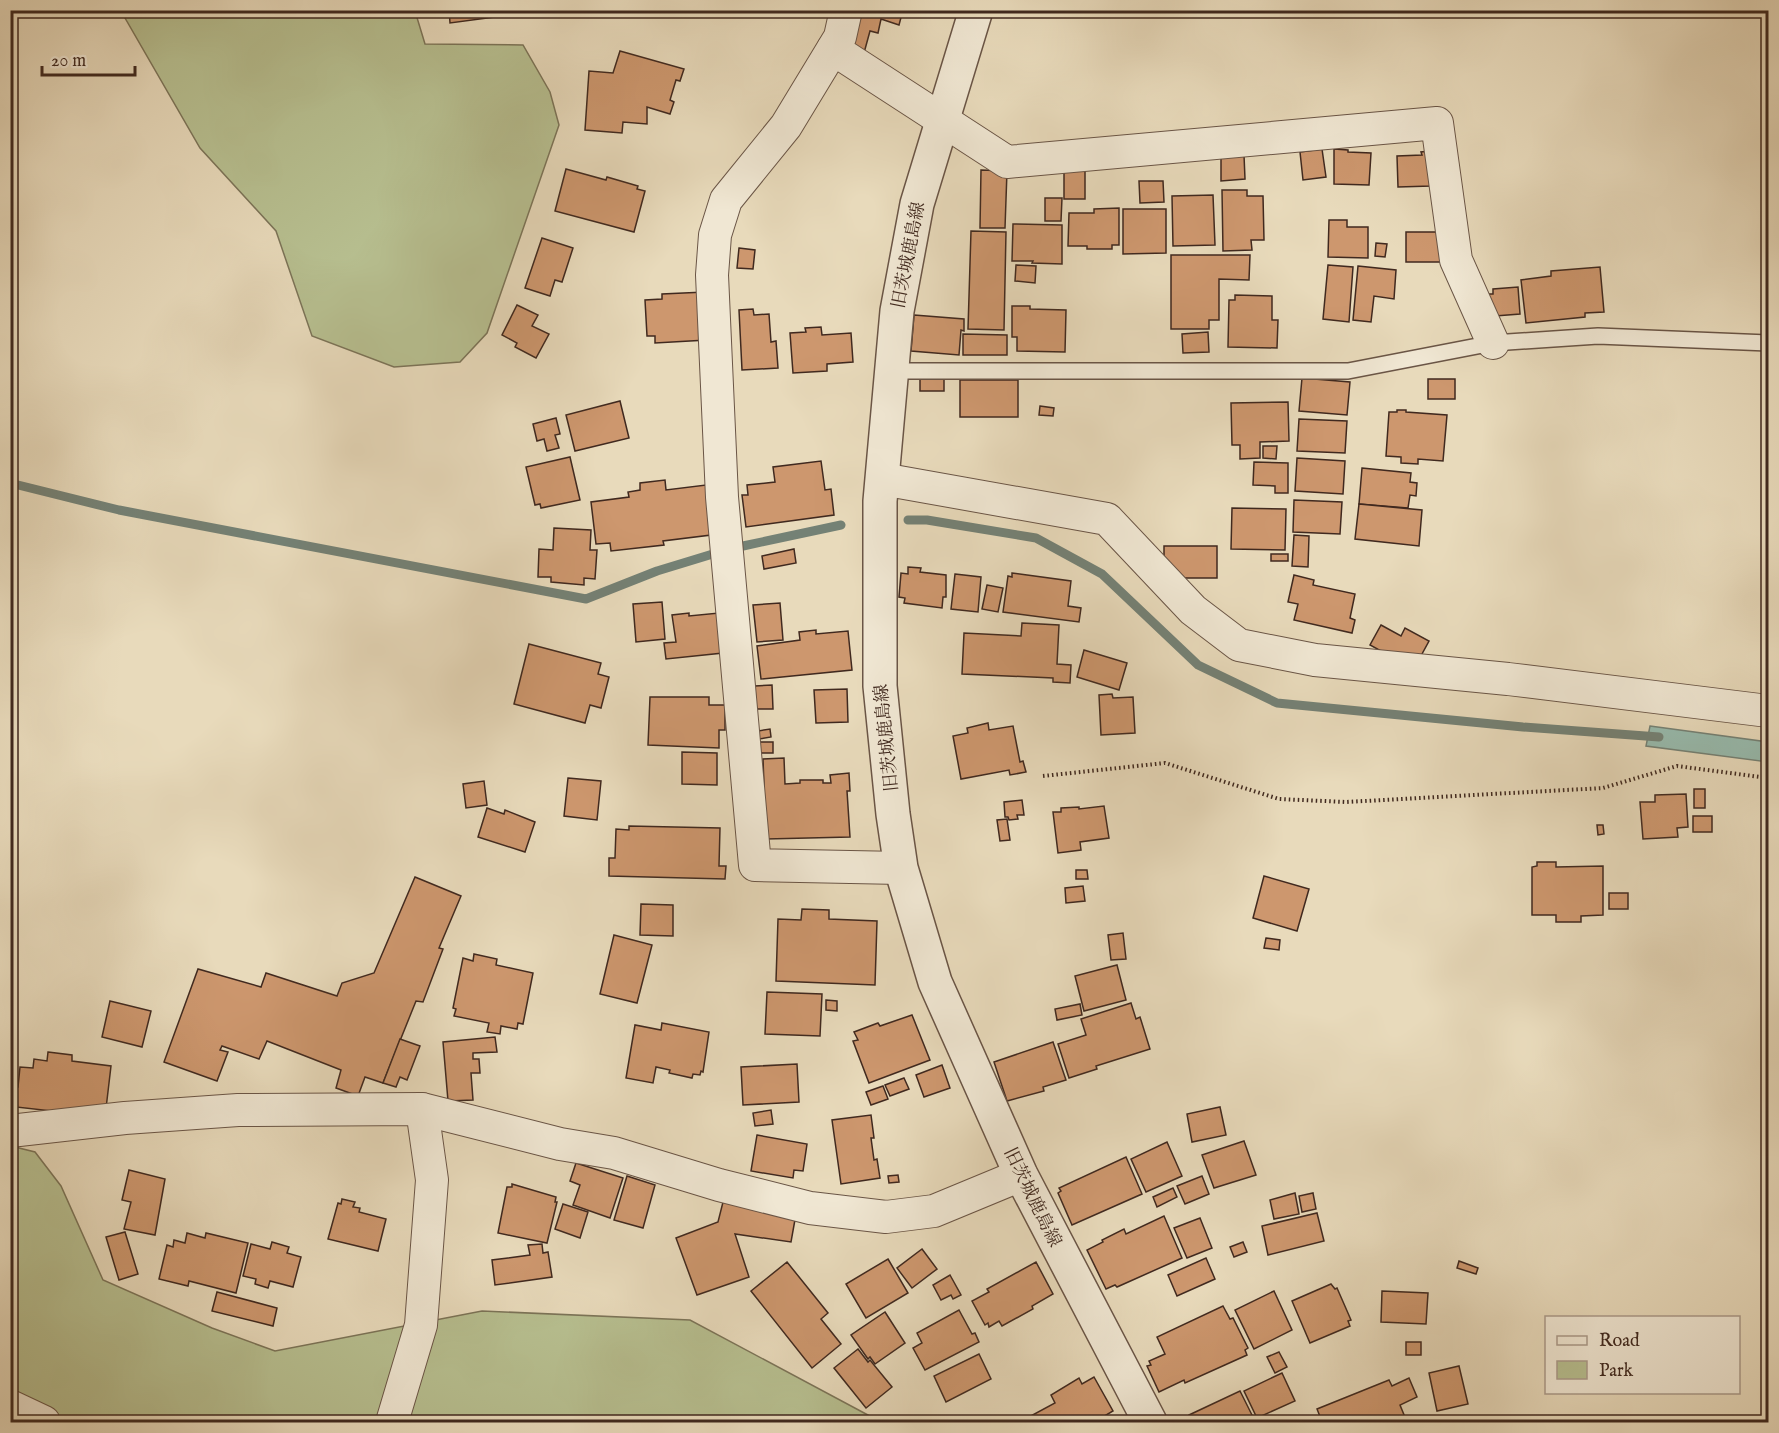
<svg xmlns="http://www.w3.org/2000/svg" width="1779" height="1433" viewBox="0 0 1779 1433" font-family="'IM FELL English','Noto Serif JP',serif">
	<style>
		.green { fill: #b7bf90; stroke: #7c7458; stroke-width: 1.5 }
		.water { fill: #97bbae; stroke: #748175; stroke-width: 1.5 }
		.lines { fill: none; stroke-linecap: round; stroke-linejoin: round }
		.stream { stroke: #748175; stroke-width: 9 }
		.building { fill: #cd976e; stroke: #40291f; stroke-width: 1.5 }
		.service-casing { stroke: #6a5546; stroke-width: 18 }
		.minor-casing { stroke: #6a5546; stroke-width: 34 }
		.tertiary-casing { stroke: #6a5546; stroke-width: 36 }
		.path { stroke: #40291f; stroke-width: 4; stroke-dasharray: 1.5 3; stroke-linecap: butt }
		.service { stroke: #f0e7d3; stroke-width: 15 }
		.minor { stroke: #f0e7d3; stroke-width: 32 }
		.tertiary { stroke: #f0e7d3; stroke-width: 33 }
		.labels { text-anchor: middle; stroke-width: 4.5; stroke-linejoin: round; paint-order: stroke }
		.street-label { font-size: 18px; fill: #40291f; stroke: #f0e7d3 }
	</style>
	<rect width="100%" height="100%" fill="#e8dabb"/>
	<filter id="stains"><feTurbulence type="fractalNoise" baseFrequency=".00333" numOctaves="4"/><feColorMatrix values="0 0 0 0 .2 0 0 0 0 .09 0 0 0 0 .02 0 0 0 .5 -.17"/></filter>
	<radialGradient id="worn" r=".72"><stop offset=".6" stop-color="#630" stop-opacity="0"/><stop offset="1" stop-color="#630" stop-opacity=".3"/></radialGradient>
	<g class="green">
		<path d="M121 11H415L425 44 523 45 550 92 559 125 487 333 460 362 394 367 312 336 276 231 200 148Z"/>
		<path d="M11 1146 35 1152 61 1186 103 1280 212 1328 275 1351 482 1311 690 1320 881 1422H57L11 1406Z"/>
	</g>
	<path class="water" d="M1650 726 1768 742V762L1646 746Z"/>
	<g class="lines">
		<g class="stream">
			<path d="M10 483 119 510 586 599 657 571 716 553"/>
			<path d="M908 520H927L1036 538 1102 574 1198 665 1277 703 1523 727 1659 737"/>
			<path d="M743 546 841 525"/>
		</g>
	</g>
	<g class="building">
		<path d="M449 10H540L541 11 450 23Z"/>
		<path d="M856 10H903L899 25 881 19 878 33 870 31 864 53 841 43Z"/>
		<path d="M620 51 684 69 680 81 676 80 670 100 674 102 670 114 647 107V124L623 122 622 133 585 130 589 71 613 73Z"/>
		<path d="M1322 149 1326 177 1303 180 1300 152Z"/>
		<path d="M1334 149 1348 150V152L1371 153 1369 185 1334 184Z"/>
		<path d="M1430 151 1431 186 1398 187 1397 156 1422 155 1421 152Z"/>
		<path d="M1244 155 1245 179 1221 181V156Z"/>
		<rect x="1064" y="168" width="21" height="31"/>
		<path d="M566 169 606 180 607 177 638 186 637 189 645 191 634 232 555 211Z"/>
		<path d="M981 170 1007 171 1005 228H980Z"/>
		<path d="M1139 181H1163L1164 202 1140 203Z"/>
		<path d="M1222 190H1247V196H1263L1264 240H1251L1252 250 1223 251Z"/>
		<path d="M1213 195 1215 245 1173 246 1172 196Z"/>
		<path d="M1045 198H1062L1061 221H1045Z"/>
		<path d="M1119 208V245H1112V249H1087V246H1068L1069 213H1094V209Z"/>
		<path d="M1123 209H1166V253L1123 254Z"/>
		<path d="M1329 220H1347V227H1368V258L1328 257Z"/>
		<path d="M1013 224 1062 225V264L1032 263 1033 261H1012Z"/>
		<path d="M971 231 1006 232 1004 330 968 329Z"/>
		<rect x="1406" y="232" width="39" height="30"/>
		<path d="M542 238 573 248 562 282 555 280 550 296 525 288Z"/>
		<path d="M1376 243 1387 244 1385 257 1375 256Z"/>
		<path d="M739 248 755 250 753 269 737 268Z"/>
		<path d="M1171 255H1250L1249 280 1219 279V320H1209V329H1171Z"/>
		<path d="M1016 265 1036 266 1035 283 1015 281Z"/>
		<path d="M1328 265 1353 267 1349 322 1323 319Z"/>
		<path d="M1358 266 1396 270 1394 299 1374 296 1371 322 1353 320Z"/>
		<path d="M1600 267 1604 312 1585 313V317L1526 323 1521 280 1551 276V271Z"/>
		<path d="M1518 287 1520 314 1495 316 1490 310 1489 294H1493V289Z"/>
		<path d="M705 292 707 340 655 343V336H647L645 300 662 299V294Z"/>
		<path d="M1235 295 1272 296V320H1278L1277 348 1228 347 1229 300H1235Z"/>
		<path d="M517 305 538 315 532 326 549 334 536 358 515 347 517 343 502 335Z"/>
		<path d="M1012 306H1030V309L1066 310 1065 352 1017 351V337H1012Z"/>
		<path d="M753 309 754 315 769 314 771 342 776 341 778 368 742 370 739 310Z"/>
		<path d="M914 315 964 319V331L961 330 959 355 911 351Z"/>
		<path d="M821 327 822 335 851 333 853 362 827 364V371L793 373 790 333 806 332 805 328Z"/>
		<path d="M1208 332 1209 352 1183 353 1182 334Z"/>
		<path d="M963 334 1007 335V355H963Z"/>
		<rect x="920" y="375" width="24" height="16"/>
		<path d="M1302 378 1350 382 1347 415 1299 411Z"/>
		<rect x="1428" y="379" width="27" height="20"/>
		<rect x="960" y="380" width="58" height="37"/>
		<path d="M620 401 629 438 575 451 566 415Z"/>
		<path d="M1288 402 1289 441 1260 442V458L1240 459V445H1232L1231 403Z"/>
		<path d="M1040 406 1054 408 1053 416 1039 415Z"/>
		<path d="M1397 410H1406V412L1447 415 1443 461 1418 459V464L1401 463V457L1386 456 1389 412H1397Z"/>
		<path d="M556 418 560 434 555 435 559 448 547 451 544 439 537 441 533 424Z"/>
		<path d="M1299 419 1347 421 1345 453 1297 451Z"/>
		<path d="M1263 446H1277L1276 459 1263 458Z"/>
		<path d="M570 457 580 500 541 508 540 504 535 505 526 467Z"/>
		<path d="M1297 458 1345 461 1343 494 1295 491Z"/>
		<path d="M821 461 825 490 831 489 834 515 746 527 742 495H748L747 485 775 482 773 467Z"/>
		<path d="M1254 462 1288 463V493H1275V486L1253 485Z"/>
		<path d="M1362 468 1411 473 1410 482 1417 483 1416 496 1410 495 1408 508 1359 504Z"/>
		<path d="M665 480 666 490 706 485 711 535 663 541 664 545 611 551 610 543 596 544 591 502 629 497 628 492 640 490V483Z"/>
		<path d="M1294 500 1342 502 1340 534 1293 532Z"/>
		<path d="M1359 504 1422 510 1419 546 1355 539Z"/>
		<path d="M1232 508 1286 509 1285 550 1231 549Z"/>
		<path d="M554 528 591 530 590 550H597L595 579 584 578V585L551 582V577H538L539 549 553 550Z"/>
		<path d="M1294 535 1309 536 1308 567 1292 566Z"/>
		<path d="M1164 546H1217V578H1170L1164 566Z"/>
		<path d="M794 549 796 563 764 569 762 556Z"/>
		<rect x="1271" y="554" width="17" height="7"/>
		<path d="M908 567 921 568 920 572 946 575V597H943L942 608 904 603 905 598 899 597 901 573 908 574Z"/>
		<path d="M1012 573 1071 581 1068 606 1081 608 1079 622 1003 612 1008 576 1012 577Z"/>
		<path d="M955 574 981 577 978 612 951 609Z"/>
		<path d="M1294 575 1314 580 1313 585 1355 594 1350 618 1355 620 1352 633 1294 620 1298 604 1288 602Z"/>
		<path d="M987 585 1003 588 998 612 982 609Z"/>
		<path d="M662 602 665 639 636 642 633 604Z"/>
		<path d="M780 603 783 640 757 642 753 605Z"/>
		<path d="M689 613V616L719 613 723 653 666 659 664 643 676 642 672 615Z"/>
		<path d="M1022 623 1059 625 1057 664 1071 665 1070 683 1053 682V678L962 674 964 633 1021 636Z"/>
		<path d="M1381 625 1401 636 1405 628 1429 641 1416 665 1410 667 1370 645Z"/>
		<path d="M816 630V634L848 631 852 670 761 679 757 646 800 640 799 632Z"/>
		<path d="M529 644 601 663 598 674 609 677 601 708 590 705 585 723 514 704Z"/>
		<path d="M1084 650 1127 663 1119 690 1077 677Z"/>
		<path d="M772 685 773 709H756L755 686Z"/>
		<path d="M847 689 848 722 816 723 814 690Z"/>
		<path d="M1112 694 1113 698 1133 697 1135 733 1101 735 1099 695Z"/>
		<path d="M650 697H709V705H725V730H719V748L648 745Z"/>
		<path d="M988 723 989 730 1013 726 1020 762 1023 761 1026 772 1010 775 1009 770 961 779 953 736 968 733 967 728Z"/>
		<path d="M770 729 771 737 759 739 758 731Z"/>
		<path d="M758 742H773V753H757Z"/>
		<path d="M682 752 717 753V785L682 784Z"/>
		<path d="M784 758 785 784 800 783V780H823V783H831L830 775 849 773 850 791H847L850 837 766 839 763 759Z"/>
		<path d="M568 778 601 781 597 820 564 816Z"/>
		<path d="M484 781 487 805 466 808 463 784Z"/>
		<rect x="1694" y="789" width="11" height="19"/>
		<path d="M1686 794 1688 827 1677 828 1678 837 1643 839 1640 802H1655V795Z"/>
		<path d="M1022 800 1024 815H1017L1018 819 1009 820 1008 817H1005L1004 802Z"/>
		<path d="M1104 806 1109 838 1080 842 1081 850 1058 853 1053 812H1061V808L1079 807V809Z"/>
		<path d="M487 808 504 814 505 810 535 822 525 852 478 837Z"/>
		<rect x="1693" y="816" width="19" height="16"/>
		<path d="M1007 819 1010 840 1000 841 997 820Z"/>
		<path d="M1597 825H1603L1604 834 1598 835Z"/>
		<path d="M629 826 720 828 719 866H726L725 879 609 876V858H615L616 829 629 830Z"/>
		<path d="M1537 862H1556V867L1603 866V915L1581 916V922H1556V915H1532V867L1537 866Z"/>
		<path d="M1076 870H1087L1088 879H1076Z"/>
		<path d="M1264 876 1309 889 1297 931 1253 918Z"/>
		<path d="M415 877 461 896 439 948 443 949 423 1002 416 1001 383 1083 365 1077 358 1096 336 1088 341 1070 267 1041 259 1059 222 1046 220 1050 228 1052 217 1081 164 1062 198 969 261 987 266 973 337 996 342 983 374 973Z"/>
		<path d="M1083 886 1085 901 1066 903 1065 888Z"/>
		<rect x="1609" y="893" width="19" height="16"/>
		<path d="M641 904 673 905V936L640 935Z"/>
		<path d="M802 909 829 910V919L877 921 875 985 776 981 778 919 801 920Z"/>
		<path d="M1123 933 1126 959 1111 960 1108 935Z"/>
		<path d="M614 935 652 945 637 1003 600 994Z"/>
		<path d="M1266 938 1280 940 1279 950 1264 948Z"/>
		<path d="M474 954 497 959 496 965 533 973 523 1024 518 1023 517 1029 501 1026 500 1034 487 1032 489 1023 454 1016 456 1009 453 1008 463 958 473 961Z"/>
		<path d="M1117 965 1126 1000 1084 1011 1075 976Z"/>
		<path d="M767 992 822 994 820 1036 765 1034Z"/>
		<path d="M826 1000 837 1001V1011L826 1010Z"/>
		<path d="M110 1001 151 1011 142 1047 102 1037Z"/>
		<path d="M1131 1003 1136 1019 1140 1017 1150 1049 1096 1066 1097 1069 1069 1078 1058 1044 1086 1035 1081 1019Z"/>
		<path d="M1080 1004 1082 1015 1057 1020 1055 1009Z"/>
		<path d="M912 1015 930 1060 869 1083 853 1041 858 1040 854 1032 878 1023 880 1026Z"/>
		<path d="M662 1023 709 1032 703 1072 701 1071 700 1075 693 1074 692 1078 669 1073 670 1070 656 1067 653 1083 626 1078 635 1025 661 1030Z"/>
		<path d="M495 1037 497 1052 473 1053V1059H479L480 1073H471L473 1100 448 1101 443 1042Z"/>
		<path d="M400 1039 420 1046 407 1080 400 1077 396 1087 383 1083Z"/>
		<path d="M1053 1042 1066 1080 1043 1087 1044 1091 1007 1101 994 1062Z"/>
		<path d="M48 1052 72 1055V1061L111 1066 105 1117 16 1107 17 1106 11 1105 14 1087H18L20 1067 33 1068 34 1059 47 1061Z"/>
		<path d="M797 1064 799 1102 743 1105 741 1067Z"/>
		<path d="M942 1065 950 1088 924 1097 916 1075Z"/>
		<path d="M904 1078 909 1089 890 1096 885 1085Z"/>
		<path d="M883 1086 888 1099 871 1105 866 1092Z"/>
		<path d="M1220 1107 1226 1135 1192 1142 1187 1114Z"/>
		<path d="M771 1110 773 1124 755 1126 753 1113Z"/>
		<path d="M871 1115 874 1138H871L874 1160 877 1159 880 1178 841 1184 832 1120Z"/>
		<path d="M757 1135 807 1144 803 1171 794 1170 793 1178 751 1171Z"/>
		<path d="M1244 1141 1256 1175 1214 1188 1202 1155Z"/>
		<path d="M1167 1142 1182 1176 1146 1192 1131 1159Z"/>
		<path d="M1126 1157 1142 1194 1072 1225 1058 1193 1061 1191 1059 1188Z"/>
		<path d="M576 1163 623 1178 610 1218 573 1205 580 1185 570 1181Z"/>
		<path d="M129 1170 165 1179 155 1235 124 1229 131 1202 122 1200Z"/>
		<path d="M898 1175 899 1182 889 1183 888 1176Z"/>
		<path d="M627 1176 655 1185 643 1228 614 1220Z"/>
		<path d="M1202 1176 1209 1194 1185 1204 1177 1186Z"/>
		<path d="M512 1184 556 1197 555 1202H557L547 1243 498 1233 507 1187H512Z"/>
		<path d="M1173 1188 1177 1197 1157 1207 1153 1197Z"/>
		<path d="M1295 1193 1299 1214 1274 1219 1270 1200Z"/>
		<path d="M1313 1193 1316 1209 1302 1212 1299 1196Z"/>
		<path d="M342 1199 355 1202 353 1207 360 1208 359 1212 386 1219 378 1251 328 1239 338 1203 341 1204Z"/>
		<path d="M723 1202 796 1214 791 1242 735 1234 749 1277 697 1295 676 1238 718 1222Z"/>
		<path d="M563 1204 588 1212 580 1238 555 1229Z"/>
		<path d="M1317 1213 1324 1241 1268 1255 1262 1226Z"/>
		<path d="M1164 1216 1182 1258 1117 1287 1115 1285 1106 1289 1087 1250 1103 1242 1102 1240 1124 1229 1126 1234Z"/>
		<path d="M1200 1218 1212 1248 1187 1258 1174 1228Z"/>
		<path d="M125 1232 138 1274 119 1280 106 1237Z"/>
		<path d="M187 1233 205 1238 206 1233 248 1243 236 1293 189 1281 188 1286 159 1279 167 1245 173 1247 174 1240 185 1243Z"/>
		<path d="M272 1242 289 1247 287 1253 301 1257 293 1287 270 1281 268 1288 255 1284 256 1279 243 1276 251 1244 270 1249Z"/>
		<path d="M1243 1242 1247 1252 1234 1257 1230 1247Z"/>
		<path d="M542 1244 543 1253 548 1252 552 1277 495 1285 492 1260 530 1255 528 1245Z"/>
		<path d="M922 1249 937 1269 912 1288 897 1268Z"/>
		<path d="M1206 1258 1215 1279 1177 1296 1168 1275Z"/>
		<path d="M888 1259 908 1293 866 1318 846 1284Z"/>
		<path d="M1459 1261 1478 1268 1476 1274 1457 1268Z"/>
		<path d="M787 1262 828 1313 821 1319 841 1344 812 1368 751 1291Z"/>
		<path d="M1036 1262 1053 1294 1032 1306 1033 1309 1002 1326 999 1321 989 1327 988 1323 985 1325 972 1301 989 1292 987 1289Z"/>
		<path d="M950 1275 961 1295 953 1299 951 1295 941 1300 933 1285Z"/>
		<path d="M1331 1284 1335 1289 1337 1288 1351 1320 1348 1321 1350 1326 1310 1343 1292 1301Z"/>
		<path d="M1274 1291 1292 1330 1254 1349 1235 1310Z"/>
		<path d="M1382 1291 1428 1293 1426 1324 1381 1322Z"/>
		<path d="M217 1292 277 1308 273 1326 212 1311Z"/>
		<path d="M1223 1306 1230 1319 1233 1318 1248 1348 1245 1350 1247 1355 1185 1383 1184 1380 1159 1392 1147 1366 1151 1365 1149 1361 1165 1354 1157 1337Z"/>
		<path d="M959 1310 972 1334 975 1333 979 1342 925 1370 913 1348 922 1343 917 1333Z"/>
		<path d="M885 1312 905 1343 875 1364 870 1357 868 1359 851 1335Z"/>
		<rect x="1406" y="1342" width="15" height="13"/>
		<path d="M858 1349 868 1362 870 1360 892 1387 866 1408 834 1368Z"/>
		<path d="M1279 1352 1287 1367 1275 1373 1267 1357Z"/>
		<path d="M979 1354 991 1379 946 1402 934 1376Z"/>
		<path d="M1459 1366 1468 1404 1437 1411 1429 1373Z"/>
		<path d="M1282 1373 1295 1401 1257 1418 1244 1391Z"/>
		<path d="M1094 1377 1113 1411 1101 1418 1103 1422H1030L1027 1418 1055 1403 1051 1395 1079 1378 1082 1384Z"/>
		<path d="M1409 1378 1417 1397 1400 1405 1407 1422H1312L1321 1419 1317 1409 1389 1380 1392 1386Z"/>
		<path d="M1240 1391 1254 1419 1247 1422H1179L1190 1418 1189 1415Z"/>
	</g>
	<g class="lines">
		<g class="service-casing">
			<path id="service" d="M891 371H1348L1493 343 1598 336 1768 343"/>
		</g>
		<g class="minor-casing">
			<g id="minor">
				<path d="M846 10 840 37 786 126 726 200 715 235 712 275 722 497 755 865 901 868"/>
				<path d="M833 49 1007 162 1437 123 1456 260 1493 343"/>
				<path d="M882 479 1107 519 1193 610 1239 645 1315 660 1508 679 1768 711"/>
				<path d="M10 1131 125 1118 238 1110 422 1109 560 1144 614 1153 719 1185 810 1208 886 1217 934 1211 1021 1175"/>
				<path d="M10 1406 44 1422"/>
				<path d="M392 1422 421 1325 432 1180 422 1109"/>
			</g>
		</g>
		<g class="tertiary-casing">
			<path id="tertiary" d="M976 10 917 204 897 311 880 501V686L893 814 901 868 935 982 1021 1175 1150 1422"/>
		</g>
		<path class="path" d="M1043 776 1165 763 1279 799 1346 802 1603 788 1677 766 1768 778"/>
		<use href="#service" class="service"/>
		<use href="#minor" class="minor"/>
		<use href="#tertiary" class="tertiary"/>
	</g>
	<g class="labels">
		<g class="street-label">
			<text transform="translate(908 255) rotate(-79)" y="6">旧茨城鹿島線</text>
			<text transform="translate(886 738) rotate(-96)" y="6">旧茨城鹿島線</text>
			<text transform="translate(1033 1197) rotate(64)" y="6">旧茨城鹿島線</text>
		</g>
	</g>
	<rect width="1779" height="1433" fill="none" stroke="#e8dabb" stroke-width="36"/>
	<rect x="12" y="12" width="1755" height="1409" fill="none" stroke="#40291f" stroke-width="3"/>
	<rect x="18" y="18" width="1743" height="1397" fill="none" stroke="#40291f" stroke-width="1.5"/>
	<rect x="1545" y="1316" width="195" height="78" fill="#f0e7d3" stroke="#aa9b8b" stroke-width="1.5"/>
	<rect x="1557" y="1336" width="30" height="9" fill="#f0e7d3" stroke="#aa9b8b" stroke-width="1.5"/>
	<text x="1599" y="1346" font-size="18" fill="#40291f">Road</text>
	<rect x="1557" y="1361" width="30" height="18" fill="#b7bf90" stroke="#aa9b8b" stroke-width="1.5"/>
	<text x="1599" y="1376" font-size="18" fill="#40291f">Park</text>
	<path d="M42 66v9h93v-9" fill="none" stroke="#40291f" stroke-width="3"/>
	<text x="51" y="66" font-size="18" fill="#40291f" stroke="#f0e7d3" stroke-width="4.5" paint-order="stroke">20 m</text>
	<rect width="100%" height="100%" filter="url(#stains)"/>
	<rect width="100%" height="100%" fill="url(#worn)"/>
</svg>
